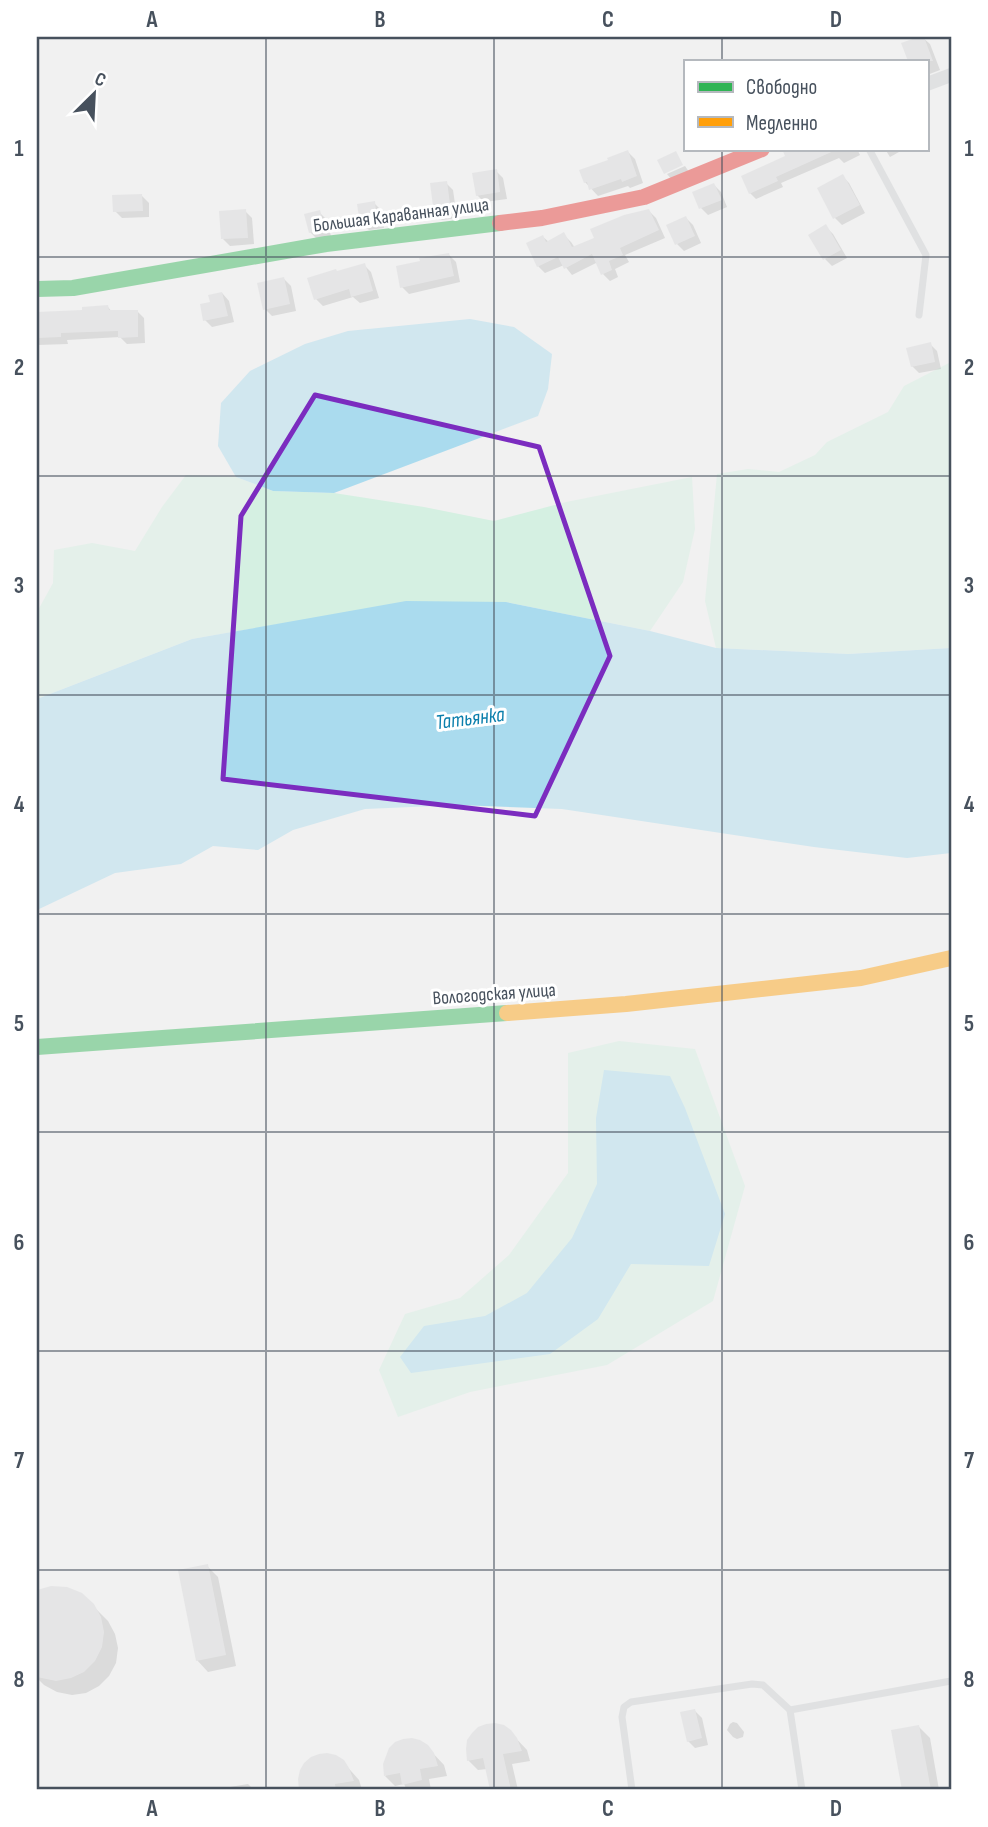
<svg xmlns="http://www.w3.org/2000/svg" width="988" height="1827" viewBox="0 0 988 1827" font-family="'Sofia Sans Condensed',sans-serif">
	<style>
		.green { fill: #d5f0e2 }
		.water { fill: #aadbee }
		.shadow { fill: #0003 }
		.building { fill: #d8d8da }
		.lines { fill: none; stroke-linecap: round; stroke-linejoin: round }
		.lane { stroke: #cccfd1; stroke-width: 7 }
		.street { stroke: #cccfd1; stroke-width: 14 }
		.fast { stroke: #30b455; stroke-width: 16 }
		.slow { stroke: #ff9f0a; stroke-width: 16 }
		.jam { stroke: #e5322d; stroke-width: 16 }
		.marked { fill: none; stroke: #7b2cbf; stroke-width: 5; stroke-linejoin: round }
		.grid { fill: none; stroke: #47515d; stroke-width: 2; stroke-opacity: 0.55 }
		.labels { text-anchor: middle; stroke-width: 6; stroke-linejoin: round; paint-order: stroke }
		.street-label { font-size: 19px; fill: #47515d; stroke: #fff }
		.water-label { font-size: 21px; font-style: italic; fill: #0b7fac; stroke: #fff }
		.neatline { fill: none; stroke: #47515d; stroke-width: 2.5 }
		.grid-label { font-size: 23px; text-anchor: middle; font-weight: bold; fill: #47515d }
	</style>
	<rect width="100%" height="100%" fill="#f1f1f1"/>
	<g class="green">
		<path d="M951 362V648L848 654 716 648 705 601 717 474 748 469 779 472 815 455 827 442 888 412 904 386Z"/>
		<path d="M186 475 236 477 273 491 334 493 424 507 494 521 566 502 692 477 695 529 683 582 650 631 506 602 292 622 192 639 37 699V612L53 583 54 550 92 543 135 551 162 507Z"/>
		<path d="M619 1041 695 1049 745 1186 713 1301 607 1365 470 1392 398 1417 379 1370 405 1314 460 1298 509 1255 568 1173V1053Z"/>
	</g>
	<g class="water">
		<path d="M470 319 514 327 552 354 548 389 538 416 334 493 273 491 236 477 218 446 221 403 250 371 305 344 348 331Z"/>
		<path d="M406 601 506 602 650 631 716 648 848 654 951 648V853L907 858 814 847 562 809 457 805 365 809 293 830 258 850 213 846 181 864 115 873 37 910V699L192 639Z"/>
		<path d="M604 1070 670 1076 685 1108 725 1214 709 1266 631 1264 598 1319 550 1354 411 1373 400 1357 424 1326 485 1316 527 1293 572 1238 597 1184 596 1118Z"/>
	</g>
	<g class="shadow">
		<path d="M922 37 930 44 940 70 927 75V61H910L903 44Z"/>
		<path d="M787 149H857L860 155 844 163 839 158 781 183 783 187 756 199 750 193 787 157 784 150Z"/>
		<path d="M885 149H897L899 152 890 157Z"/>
		<path d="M628 152 635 159 643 183 630 188 628 186 598 196 585 182Z"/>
		<path d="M685 166 689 172 672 180 667 174Z"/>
		<path d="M496 171 503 178 507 199 484 202 477 195Z"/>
		<path d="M842 176 849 183 865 213 842 225 835 218 819 189Z"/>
		<path d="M446 183 453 190 457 218 442 220 435 213Z"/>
		<path d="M714 185 721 192 727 207 708 215 701 208 694 193Z"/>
		<path d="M142 196 149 203V217L122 218 115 211Z"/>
		<path d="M374 203 381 210 384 228 369 230 361 223Z"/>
		<path d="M245 211 252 218 254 244 230 246 223 239Z"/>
		<path d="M649 211 656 218 665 238 625 255 629 262 615 269 618 277 610 281 603 274 598 262 572 275 564 265 545 273 538 266 543 237 549 242 564 235 571 242 575 248Z"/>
		<path d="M319 212 326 219 331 236 317 239 310 232Z"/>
		<path d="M686 218 693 225 701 243 684 251 677 244Z"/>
		<path d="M826 227 833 234 847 258 832 266 825 259 811 235Z"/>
		<path d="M449 255 456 262 460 282 409 294 402 287Z"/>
		<path d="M364 265 371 272 379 298 360 303 353 297 323 306 316 299 338 272Z"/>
		<path d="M284 279 291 286 296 311 272 316 265 309Z"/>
		<path d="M222 293 229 301 234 322 212 327 205 320 212 303Z"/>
		<path d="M108 307 112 312 137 311 144 318 145 343 127 344 120 337 67 340 68 344 37 345V314L84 311Z"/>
		<path d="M930 344 937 351 941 369 919 373 912 366Z"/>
		<path d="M207 1566 218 1577 236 1666 208 1672 197 1660Z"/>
		<path d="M51 1588 81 1594 108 1621 115 1634 118 1648 116 1663 109 1676 99 1686 86 1693 72 1695 57 1692 44 1685 37 1678V1592Z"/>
		<path d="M695 1711 702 1718 708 1745 695 1748 688 1741Z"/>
		<path d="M733 1722 737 1723 744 1732 743 1737 737 1739 733 1737 727 1730 730 1724Z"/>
		<path d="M919 1727 930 1738 939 1790H904L893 1731Z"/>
		<path d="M510 1732 527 1750 530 1761 512 1764 518 1790H491L487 1769 478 1770 468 1760Z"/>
		<path d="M427 1747 444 1765 447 1776 429 1779 431 1790H407L404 1784 395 1786 385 1776Z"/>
		<path d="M343 1762 359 1780 362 1790H301L300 1779Z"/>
		<path d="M248 1784 254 1790H218V1789Z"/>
	</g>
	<g class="building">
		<path d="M918 37H924L933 61H908L901 43Z"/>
		<path d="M782 149H838L776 177 778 181 749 194 741 176 785 156Z"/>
		<path d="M628 150 637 176 622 182 621 179 589 190 587 182 584 183 579 170 608 160 607 158Z"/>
		<path d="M676 151 683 165 664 174 657 160Z"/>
		<path d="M497 169 500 192 476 196 472 173Z"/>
		<path d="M843 174 860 205 833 219 817 188Z"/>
		<path d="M447 181 451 212 434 214 430 183Z"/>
		<path d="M714 183 722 200 699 209 692 192Z"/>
		<path d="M142 194 143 211 113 212 112 195Z"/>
		<path d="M375 201 377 222 360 224 357 204Z"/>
		<path d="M246 209 248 238 221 239 219 211Z"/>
		<path d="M649 209 659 230 620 248 623 255 609 261 612 270 601 275 592 254 564 269 558 257 537 267 526 243 543 235 546 242 564 232 572 247 594 238 590 229 624 215Z"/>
		<path d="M320 210 325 229 309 233 304 214Z"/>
		<path d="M686 216 695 236 675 245 666 225Z"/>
		<path d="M826 224 841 250 823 260 808 235Z"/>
		<path d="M449 253 454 276 400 288 396 266 420 261 419 258Z"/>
		<path d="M365 263 373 291 351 297 349 289 314 300 307 278 336 269 337 271Z"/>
		<path d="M284 277 290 304 263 310 257 283Z"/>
		<path d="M222 292 228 316 203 321 200 304 210 302 208 295Z"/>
		<path d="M108 305 109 310H138V337L118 338V331L61 333V337L37 338V312L82 310V307Z"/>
		<path d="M931 342 935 362 911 367 906 348Z"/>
		<path d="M208 1564 226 1655 196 1661 178 1570Z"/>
		<path d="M51 1586 67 1587 82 1593 94 1604 101 1617 104 1632 102 1647 95 1661 84 1672 71 1678 56 1681 37 1677V1590Z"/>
		<path d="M695 1709 702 1738 687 1742 680 1712Z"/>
		<path d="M495 1723 504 1725 511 1730 517 1738 522 1751 503 1754 511 1790H490L483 1758 467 1761 466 1749 467 1740 472 1733 478 1727 486 1724Z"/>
		<path d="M919 1725 931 1790H902L891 1730Z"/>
		<path d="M412 1738 420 1740 428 1745 434 1753 438 1766 420 1769 422 1780 402 1785 400 1773 384 1776 383 1764 389 1748 395 1742 403 1739Z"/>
		<path d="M327 1753 336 1755 344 1760 349 1768 354 1781 335 1784 336 1790H299L298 1779 300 1770 304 1763 311 1757 319 1754Z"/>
	</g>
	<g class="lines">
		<g class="lane">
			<path d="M869 149 926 255 919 315"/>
			<path d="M790 1710 802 1790"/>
			<path d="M632 1790 622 1717 624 1707 631 1702 752 1684 763 1685 790 1710 951 1681"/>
		</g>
		<path class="street" d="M927 84 951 75"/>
		<g class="fast">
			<path d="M37 289 73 288 326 244 500 223"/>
			<path d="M37 1047 507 1013"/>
		</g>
		<path class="slow" d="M507 1013 626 1004 861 978 951 958"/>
		<path class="jam" d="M500 223 542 218 644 197 762 149"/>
	</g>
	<path d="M0 0H988V1827H0ZM315 395 539 447 610 656 535 816 223 779 241 516Z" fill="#f1f1f1" fill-opacity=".55" fill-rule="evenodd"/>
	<path class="marked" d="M315 395 539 447 610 656 535 816 223 779 241 516Z"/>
	<path class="grid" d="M266 37V1790M494 37V1790M722 37V61M722 149V1790M37 257H951M37 476H951M37 695H951M37 914H951M37 1132H951M37 1351H951M37 1570H951"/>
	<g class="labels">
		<g class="street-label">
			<text transform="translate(401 214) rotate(-7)" y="7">Большая Караванная улица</text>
			<text transform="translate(494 993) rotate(-4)" y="7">Вологодская улица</text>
		</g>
		<g class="water-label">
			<text transform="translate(470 718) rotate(-7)" y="7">Татьянка</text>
		</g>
	</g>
	<rect width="988" height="1827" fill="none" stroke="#ffffff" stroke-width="77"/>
	<rect x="684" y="60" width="245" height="91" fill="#ffffff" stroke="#b5b9be" stroke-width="2"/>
	<rect x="698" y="82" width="35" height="10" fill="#30b455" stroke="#b5b9be" stroke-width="2"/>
	<text x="746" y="94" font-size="21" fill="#47515d">Свободно</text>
	<rect x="698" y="117" width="35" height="10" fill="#ff9f0a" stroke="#b5b9be" stroke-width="2"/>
	<text x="746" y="130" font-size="21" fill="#47515d">Медленно</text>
	<g transform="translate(94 94) rotate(24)" stroke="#ffffff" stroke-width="5" paint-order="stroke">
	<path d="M0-5L12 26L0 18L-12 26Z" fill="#47515d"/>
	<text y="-10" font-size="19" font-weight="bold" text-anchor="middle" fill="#47515d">С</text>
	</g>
	<rect x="38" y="38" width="912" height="1750" class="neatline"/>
	<g class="grid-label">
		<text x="152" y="27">A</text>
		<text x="380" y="27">B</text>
		<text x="608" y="27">C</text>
		<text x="836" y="27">D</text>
		<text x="19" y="156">1</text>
		<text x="969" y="156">1</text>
		<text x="19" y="375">2</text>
		<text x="969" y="375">2</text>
		<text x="19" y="593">3</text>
		<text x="969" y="593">3</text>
		<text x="19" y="812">4</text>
		<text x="969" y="812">4</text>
		<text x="19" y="1031">5</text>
		<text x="969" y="1031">5</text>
		<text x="19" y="1250">6</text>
		<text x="969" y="1250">6</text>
		<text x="19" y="1468">7</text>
		<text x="969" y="1468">7</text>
		<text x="19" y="1687">8</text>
		<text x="969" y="1687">8</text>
		<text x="152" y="1816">A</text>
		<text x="380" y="1816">B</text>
		<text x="608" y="1816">C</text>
		<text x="836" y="1816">D</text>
	</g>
</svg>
